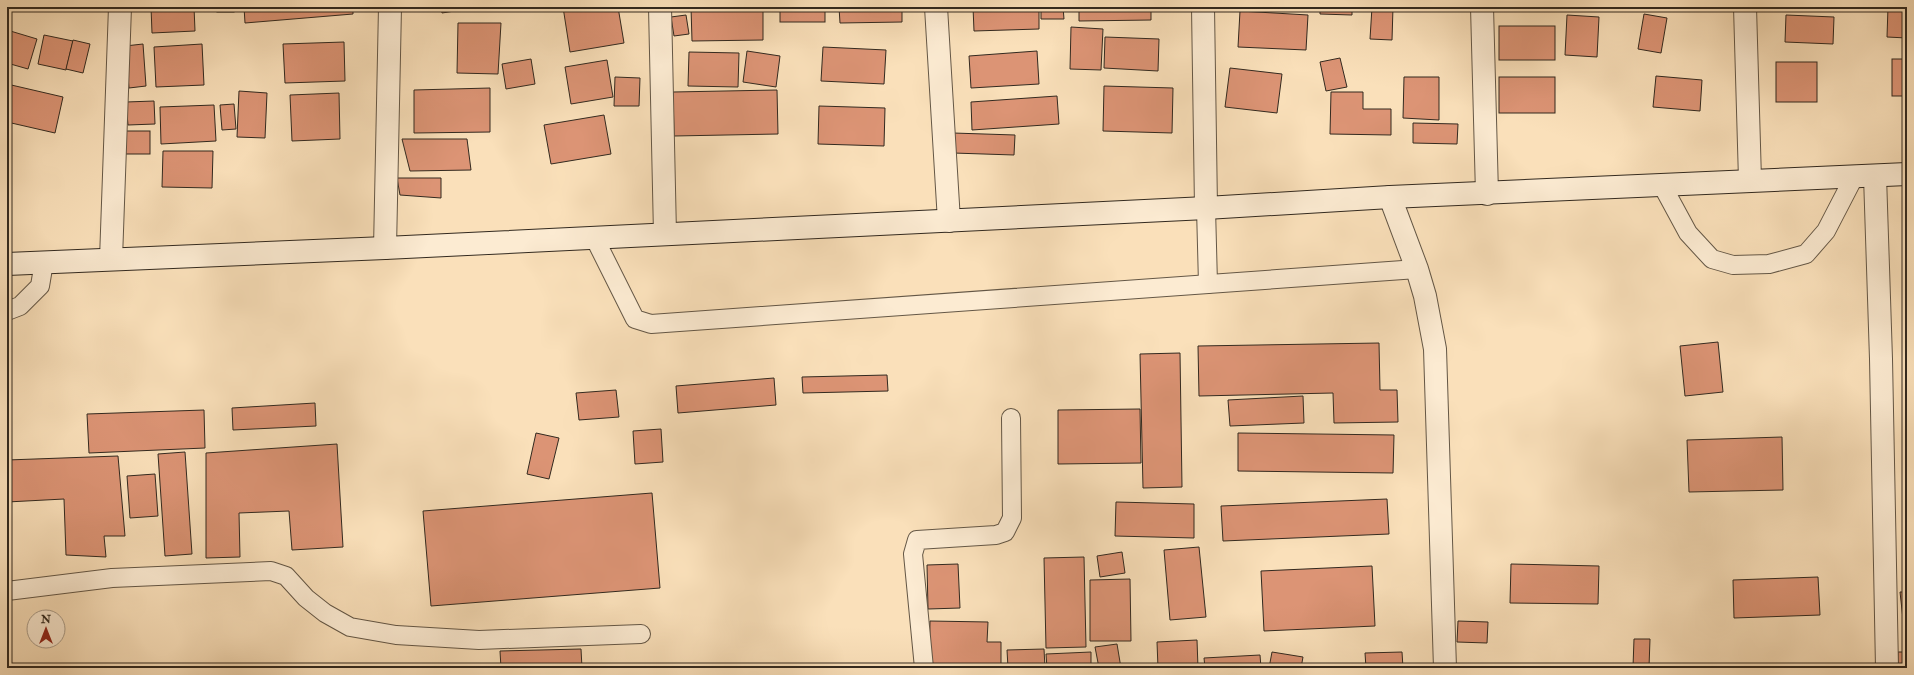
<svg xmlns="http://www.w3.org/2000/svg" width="1914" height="675" viewBox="0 0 1914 675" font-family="'IM FELL Double Pica',serif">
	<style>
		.building { fill: #dc9475; stroke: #32291f }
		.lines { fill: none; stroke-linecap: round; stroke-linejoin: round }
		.lane-casing { stroke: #645746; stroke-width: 20 }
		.street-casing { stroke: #645746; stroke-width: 24 }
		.secondary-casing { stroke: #32291f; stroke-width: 24 }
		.lane { stroke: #fcebd2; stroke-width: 18 }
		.street { stroke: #fcebd2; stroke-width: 22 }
		.secondary { stroke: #fcebd2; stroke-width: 22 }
	</style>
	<rect width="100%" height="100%" fill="#fae0ba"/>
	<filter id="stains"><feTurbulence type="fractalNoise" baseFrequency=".005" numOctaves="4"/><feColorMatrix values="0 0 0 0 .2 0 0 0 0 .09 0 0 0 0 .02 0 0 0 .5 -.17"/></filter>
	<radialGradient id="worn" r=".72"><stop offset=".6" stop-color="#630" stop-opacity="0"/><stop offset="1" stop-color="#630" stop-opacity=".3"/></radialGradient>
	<g class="building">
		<path d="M151 7H194L195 31 152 33Z"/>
		<rect x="217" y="7" width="17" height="5"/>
		<path d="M244 7H353V14L245 23Z"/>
		<path d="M395 7H424V8L395 9Z"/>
		<path d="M441 7H479L442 13Z"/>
		<path d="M563 7H618L624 43 570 52Z"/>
		<path d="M691 7H763V40L692 41Z"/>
		<rect x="780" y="7" width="45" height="15"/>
		<path d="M839 7H902V22L840 23Z"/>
		<path d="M973 7H1039V29L974 31Z"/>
		<path d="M1041 7H1063L1064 19H1041Z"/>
		<path d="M1079 7H1151V20L1079 21Z"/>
		<path d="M1320 7H1352V15L1320 14Z"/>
		<path d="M1372 7H1393L1392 40 1370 39Z"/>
		<path d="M1888 7H1907V38L1887 37Z"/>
		<path d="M1240 11 1308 15 1306 50 1238 47Z"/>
		<path d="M1644 14 1667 18 1661 53 1638 49Z"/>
		<path d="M686 15 689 34 674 36 671 17Z"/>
		<path d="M1567 15 1599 17 1597 57 1565 55Z"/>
		<path d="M1786 15 1834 17 1833 44 1785 42Z"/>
		<path d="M458 23H501L498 74 457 73Z"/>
		<rect x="1499" y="26" width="56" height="34"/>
		<path d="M1071 27 1103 29 1101 70 1070 69Z"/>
		<path d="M7 30 37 39 28 69 7 63Z"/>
		<path d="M44 35 73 41 66 70 38 64Z"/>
		<path d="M1105 37 1159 39 1158 71 1104 68Z"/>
		<path d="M73 40 90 44 83 73 66 69Z"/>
		<path d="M344 42 345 81 285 83 283 44Z"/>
		<path d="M143 44 146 86 129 88 125 46Z"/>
		<path d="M202 44 204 85 156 87 154 47Z"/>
		<path d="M823 47 886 50 884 84 821 81Z"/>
		<path d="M747 51 780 56 776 87 743 82Z"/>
		<path d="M1037 51 1039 84 971 88 969 56Z"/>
		<path d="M689 52 739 53 738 87 688 86Z"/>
		<path d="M1340 58 1347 87 1326 91 1320 62Z"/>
		<path d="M531 59 535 84 506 89 502 64Z"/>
		<rect x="1892" y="59" width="15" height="37"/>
		<path d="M607 60 613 97 571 104 565 67Z"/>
		<rect x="1776" y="62" width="41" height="40"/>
		<path d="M1230 68 1282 74 1277 113 1225 107Z"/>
		<path d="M1656 76 1702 80 1700 111 1653 107Z"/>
		<path d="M615 77 640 78 639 106H614Z"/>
		<path d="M1404 77H1439V120L1403 118Z"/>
		<rect x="1499" y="77" width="56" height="36"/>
		<path d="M7 84 63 97 55 133 7 122Z"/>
		<path d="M1104 86 1173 88 1172 133 1103 131Z"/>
		<path d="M490 88V132L414 133V90Z"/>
		<path d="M777 90 778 134 674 136 673 92Z"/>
		<path d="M239 91 267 93 265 138 237 137Z"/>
		<path d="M1331 92H1363V109H1391V135L1330 134Z"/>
		<path d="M339 93 340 139 292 141 290 95Z"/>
		<path d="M1057 96 1059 124 972 130 971 102Z"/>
		<path d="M154 101 155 124 128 125 126 102Z"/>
		<path d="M234 104 236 129 222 130 220 105Z"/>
		<path d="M214 105 216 141 161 144 160 107Z"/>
		<path d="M819 106 885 108 884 146 818 144Z"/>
		<path d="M604 115 611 154 551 164 544 125Z"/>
		<path d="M1413 123 1458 124 1457 144 1413 143Z"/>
		<rect x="123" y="131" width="27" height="23"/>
		<path d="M953 133 1015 135 1014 155 953 153Z"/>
		<path d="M402 139H467L471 170 410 171Z"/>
		<path d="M163 151H213L212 188 162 187Z"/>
		<path d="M7 154H8L7 193Z"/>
		<path d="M397 178H441V198L400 195Z"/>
		<path d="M1718 342 1723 392 1685 396 1680 346Z"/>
		<path d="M1379 343 1380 390H1397L1398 422 1334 423 1333 393 1199 396 1198 346Z"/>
		<path d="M1180 353 1182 487 1143 488 1140 354Z"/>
		<path d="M887 375 888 391 803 393 802 377Z"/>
		<path d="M774 378 776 405 678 413 676 386Z"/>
		<path d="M616 390 619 417 579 420 576 393Z"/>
		<path d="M1303 396 1304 423 1230 426 1228 400Z"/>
		<path d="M315 403 316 426 233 430 232 408Z"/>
		<path d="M1140 409 1141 463 1058 464V410Z"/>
		<path d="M204 410 205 448 89 453 87 414Z"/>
		<path d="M661 429 663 462 635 464 633 431Z"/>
		<path d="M536 433 559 438 549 479 527 474Z"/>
		<path d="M1238 433 1394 435 1393 473 1238 471Z"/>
		<path d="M1782 437 1783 490 1689 492 1687 440Z"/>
		<path d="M337 444 343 547 292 550 289 511 239 513 240 557 206 558V453Z"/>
		<path d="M185 452 192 554 165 556 158 454Z"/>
		<path d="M118 456 125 536H104L106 557 66 555 64 499 7 502V460Z"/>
		<path d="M155 474 158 516 130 518 127 476Z"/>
		<path d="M652 493 660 588 431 606 423 511Z"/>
		<path d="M1387 499 1389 534 1223 541 1221 506Z"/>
		<path d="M1116 502 1194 504V538L1115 536Z"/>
		<path d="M1199 547 1206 617 1170 620 1164 550Z"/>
		<path d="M1122 552 1125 573 1100 577 1097 556Z"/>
		<path d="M1084 557 1086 647 1046 648 1044 558Z"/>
		<path d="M958 564 960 608 928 609 927 565Z"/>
		<path d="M1511 564 1599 566 1598 604 1510 603Z"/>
		<path d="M1372 566 1375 626 1264 631 1261 571Z"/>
		<path d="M1818 577 1820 615 1734 618 1733 580Z"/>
		<path d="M1130 579 1131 641H1090V580Z"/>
		<path d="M1900 592H1907V619H1903Z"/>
		<path d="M930 621 988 622 987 642H1001V668H929Z"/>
		<path d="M1458 621 1488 622 1487 643 1457 642Z"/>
		<path d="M1634 639H1650L1649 667H1633Z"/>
		<path d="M1197 640 1198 668H1158L1157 642Z"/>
		<path d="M1117 644 1121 668H1099L1095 647Z"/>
		<path d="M581 649 582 668H501L500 651Z"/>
		<path d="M1044 649 1045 668H1008L1007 650Z"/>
		<path d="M1091 652V668H1047L1046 654Z"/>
		<path d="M1272 652 1303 657 1301 668H1269Z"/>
		<path d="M1402 652 1403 668H1366L1365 653Z"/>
		<rect x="1898" y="652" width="9" height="16"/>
		<path d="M1260 655 1261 668H1205L1204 658Z"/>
		<path d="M1664 665 1770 667V668H1664Z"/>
	</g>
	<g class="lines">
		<g class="lane-casing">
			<g id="lane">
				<path d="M1662 185 1688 233 1712 259 1733 265 1769 264 1806 254 1826 231 1854 177"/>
				<path d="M1206 208 1208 284"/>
				<path d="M594 237 635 319 651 324 1417 269"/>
				<path d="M7 311 20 306 40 286 44 262"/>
				<path d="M7 591 112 578 271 571 286 576 306 598 325 613 350 627 396 635 479 640 641 634"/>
				<path d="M924 668 913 554 917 540 996 535 1005 532 1012 518 1011 418"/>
			</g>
		</g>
		<g class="street-casing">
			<g id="street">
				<path d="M660 7 665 234"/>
				<path d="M936 7 949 221"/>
				<path d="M1203 7 1206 208"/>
				<path d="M1482 7 1487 194"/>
				<path d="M1745 7 1750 180"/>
				<path d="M1875 176 1881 359 1887 668"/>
				<path d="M1390 197 1417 269 1425 296 1435 349 1445 668"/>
				<path d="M385 248 390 7"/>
				<path d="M111 259 120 7"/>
			</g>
		</g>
		<g class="secondary-casing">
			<path id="secondary" d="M7 264 385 248 1206 208 1390 197 1907 174"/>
		</g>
		<use href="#lane" class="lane"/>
		<use href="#street" class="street"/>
		<use href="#secondary" class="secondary"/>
	</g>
	<rect width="1914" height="675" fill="none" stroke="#fae0ba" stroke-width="24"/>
	<rect x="8" y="8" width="1898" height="659" fill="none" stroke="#32291f" stroke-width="2"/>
	<rect x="12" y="12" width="1890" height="651" fill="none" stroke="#32291f"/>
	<g transform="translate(46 629)"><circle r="19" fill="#fcebd2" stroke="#ab9d8a"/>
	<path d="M0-3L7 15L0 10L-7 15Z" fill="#8f2418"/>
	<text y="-6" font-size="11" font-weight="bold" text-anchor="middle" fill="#32291f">N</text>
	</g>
	<rect width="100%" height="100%" filter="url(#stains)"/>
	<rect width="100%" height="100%" fill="url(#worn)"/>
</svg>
